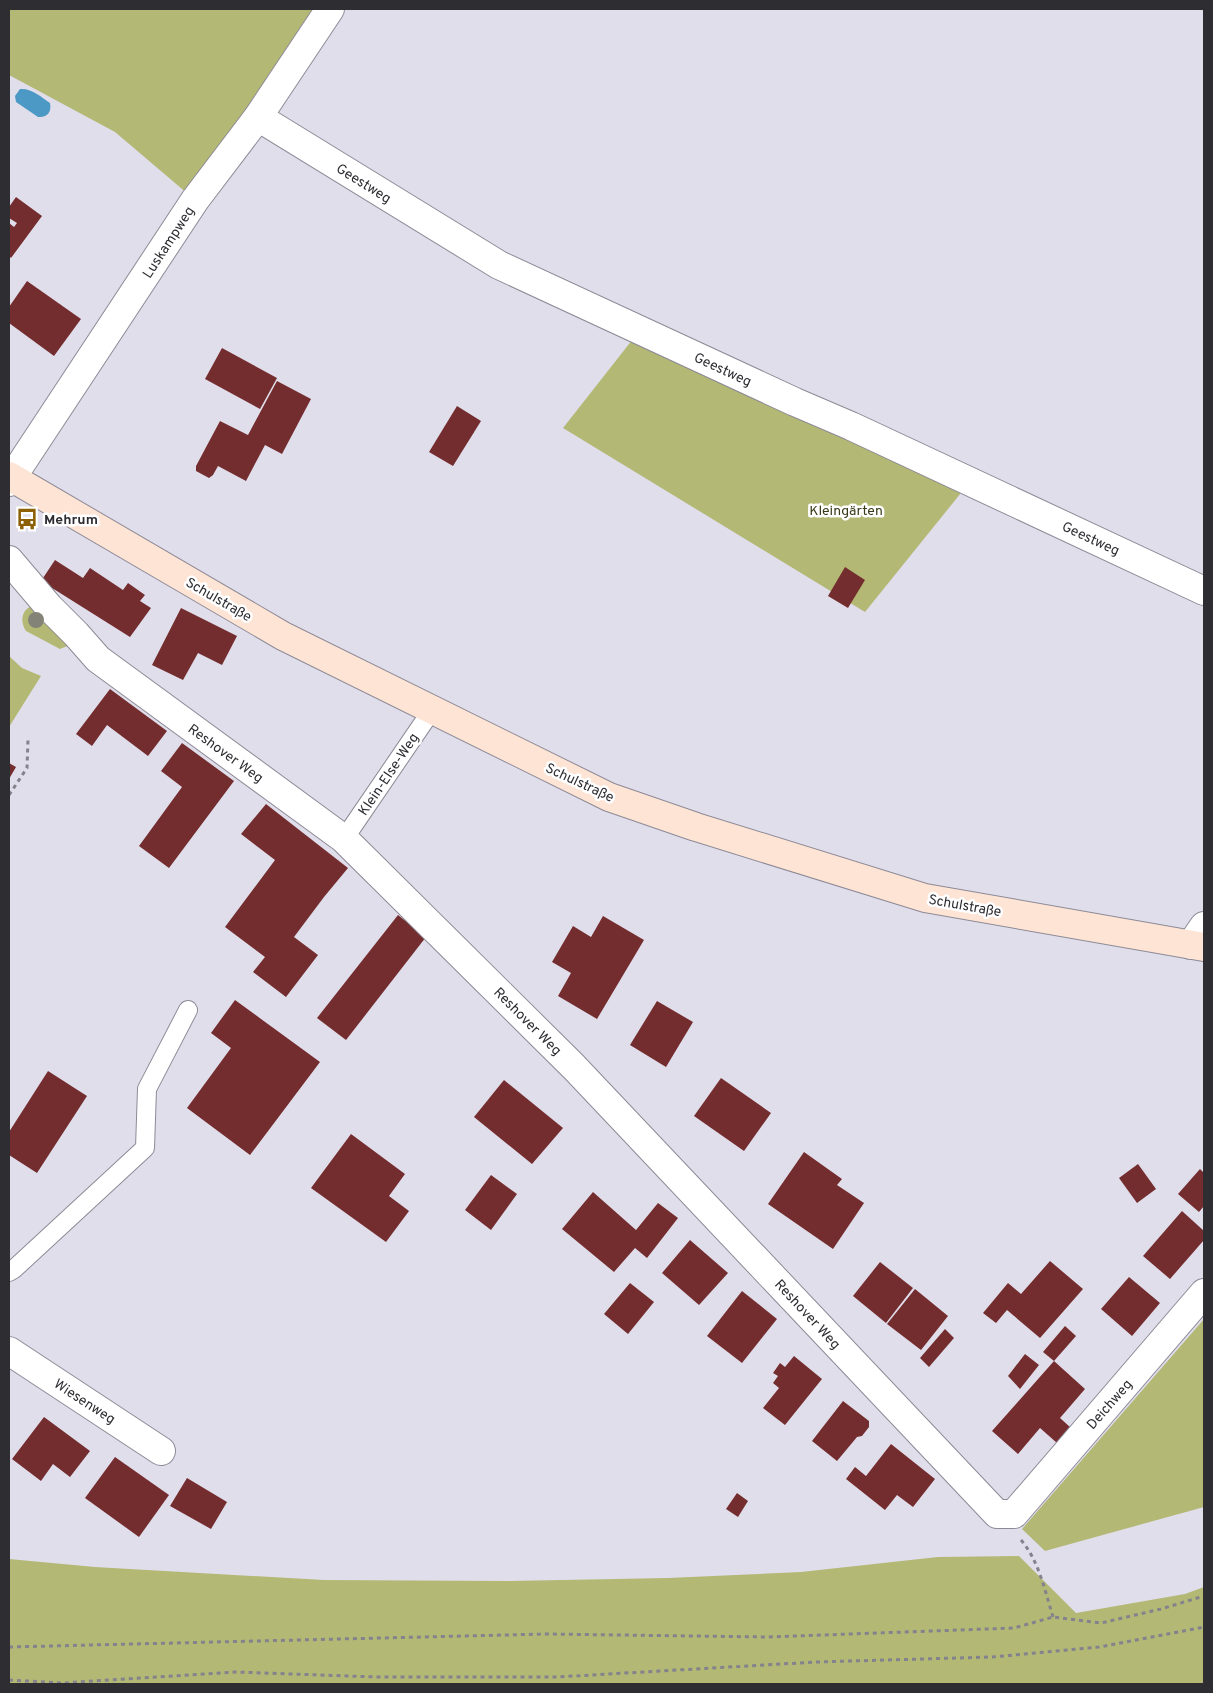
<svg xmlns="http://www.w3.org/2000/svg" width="1213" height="1693" viewBox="0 0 1213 1693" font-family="Overpass,sans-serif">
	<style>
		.green { fill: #b4b875 }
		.water { fill: #4c99c5 }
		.building { fill: #742d2e }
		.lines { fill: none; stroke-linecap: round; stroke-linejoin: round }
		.service-casing { stroke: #8d8a96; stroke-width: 20 }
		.minor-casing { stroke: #8d8a96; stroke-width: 30 }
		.secondary-casing { stroke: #8d8a96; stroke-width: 30 }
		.path { stroke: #84828c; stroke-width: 3; stroke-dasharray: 4 4; stroke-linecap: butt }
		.service { stroke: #fff; stroke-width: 18 }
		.minor { stroke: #fff; stroke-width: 28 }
		.secondary { stroke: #fee4d4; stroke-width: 28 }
		.tree { fill: #848377 }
		.labels { text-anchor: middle; stroke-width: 5; stroke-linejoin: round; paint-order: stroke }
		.street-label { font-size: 14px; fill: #2e2d32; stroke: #fff }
		.park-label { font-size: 14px; fill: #383917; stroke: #fff }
		.poi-label { font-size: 14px; font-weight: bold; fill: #2e2d32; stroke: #fff; text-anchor: start }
	</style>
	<rect width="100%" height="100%" fill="#e1deec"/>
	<g class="green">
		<path d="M9 9H330L195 200 115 132 9 75Z"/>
		<path d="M640 330 969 483 865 612 563 428Z"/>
		<path d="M34 605 70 645 60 649 26 631C19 620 22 609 34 605Z"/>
		<path d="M9 656 22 668 41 676 9 727Z"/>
		<path d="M1204 1319V1507L1045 1551 1022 1529Z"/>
		<path d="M1019 1556 1076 1613 1185 1594 1204 1587V1684H9V1559L95 1567 324 1580 509 1581 668 1578 801 1572 938 1557Z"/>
	</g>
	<path class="water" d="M20 89C32 88 41 97 50 103 52 112 47 118 38 117L16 102 15 96Z"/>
	<g class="building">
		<path d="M16 197 42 216 11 258 9 256V223L14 227 17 223 9 218V207Z"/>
		<path d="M27 281 81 319 54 356 9 323V307Z"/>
		<path d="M222 348 277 378 260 409 205 379Z"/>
		<path d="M277 381 311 399 282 454 265 445 246 481 218 466 213 475 209 478 196 471V466L220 421 248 435Z"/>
		<path d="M457 406 481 421 453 466 429 452Z"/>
		<path d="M55 560 83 578 90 568 123 590 128 583 145 595 140 601 151 608 130 637 41 581Z"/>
		<path d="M845 567 865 580 848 608 828 596Z"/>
		<path d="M181 608 237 636 222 665 198 653 183 680 152 665Z"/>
		<path d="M110 689 167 731 148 756 107 725 92 746 76 734Z"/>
		<path d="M182 743 234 781 169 868 139 846 182 787 161 771Z"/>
		<path d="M9 763 16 767 9 779Z"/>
		<path d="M266 804 348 868 324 897 294 937 318 955 286 997 253 972 265 957 225 927 275 860 241 834Z"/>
		<path d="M398 915 426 937 346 1040 317 1018Z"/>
		<path d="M603 916 644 940 597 1019 558 996 571 973 552 962 573 926 591 937Z"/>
		<path d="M235 1000 320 1062 250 1155 187 1108 231 1048 211 1033Z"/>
		<path d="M657 1001 693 1022 666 1067 630 1045Z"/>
		<path d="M48 1071 87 1096 37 1173 9 1155V1132Z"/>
		<path d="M721 1078 771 1113 744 1151 694 1116Z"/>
		<path d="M504 1080 563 1128 532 1164 474 1117Z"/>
		<path d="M351 1134 405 1174 389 1196 409 1211 386 1242 311 1188Z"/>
		<path d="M804 1152 842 1179 837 1185 864 1203 833 1249 768 1204Z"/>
		<path d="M1138 1164 1156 1189 1137 1203 1119 1178Z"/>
		<path d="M1200 1169 1204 1173V1206L1199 1212 1178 1194Z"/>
		<path d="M491 1175 517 1194 491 1230 465 1210Z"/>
		<path d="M593 1192 636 1230 658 1203 678 1218 647 1258 635 1248 614 1272 562 1229Z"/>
		<path d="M1182 1211 1204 1231V1240L1170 1279 1143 1256Z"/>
		<path d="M690 1240 728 1273 699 1305 662 1273Z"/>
		<path d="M1050 1261 1083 1289 1040 1338 1007 1310 996 1323 983 1313 1008 1283 1021 1294Z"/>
		<path d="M880 1262 913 1288 886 1323 853 1296Z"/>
		<path d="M1129 1277 1160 1303 1132 1336 1101 1309Z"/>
		<path d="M630 1283 654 1302 628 1334 604 1314Z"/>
		<path d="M915 1289 948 1316 921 1350 887 1324Z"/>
		<path d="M742 1291 777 1319 742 1363 707 1336Z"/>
		<path d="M1065 1326 1076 1336 1054 1361 1043 1352Z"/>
		<path d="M945 1329 954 1338 929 1367 920 1358Z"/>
		<path d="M1025 1354 1039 1365 1020 1389 1008 1376Z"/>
		<path d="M794 1356 822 1379 785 1425 763 1408 779 1388 773 1383 778 1376 773 1373 780 1363 785 1367Z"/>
		<path d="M1054 1361 1085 1389 1060 1418 1070 1427 1057 1443 1040 1428 1018 1454 992 1431Z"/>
		<path d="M843 1401 869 1421V1427L862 1436 857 1437 837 1461 812 1441Z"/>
		<path d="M44 1417 90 1451 70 1477 53 1464 41 1481 12 1459Z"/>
		<path d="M891 1444 935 1479 913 1507 897 1495 885 1510 846 1479 855 1467 866 1476Z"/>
		<path d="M115 1457 169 1495 139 1537 85 1498Z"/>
		<path d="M187 1478 227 1502 211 1529 170 1506Z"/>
		<path d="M737 1493 748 1501 738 1517 726 1509Z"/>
	</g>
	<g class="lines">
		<g class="service-casing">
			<g id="service">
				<path d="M344 839 432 710"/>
				<path d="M9 1272 14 1269 145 1148 147 1089 188 1010"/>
			</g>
		</g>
		<g class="minor-casing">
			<g id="minor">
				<path d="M258 117 499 265 795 402 851 426 1204 591"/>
				<path d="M9 482 195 200 258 117 330 9"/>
				<path d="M9 560 49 607 76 634 98 659 344 839 574 1067 997 1514H1014L1204 1293"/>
				<path d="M1191 945 1204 926"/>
				<path d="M9 1351 161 1451"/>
			</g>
		</g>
		<g class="secondary-casing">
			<path id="secondary" d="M9 476 283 636 609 797 696 827 925 898 1204 947"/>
		</g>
		<g class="path">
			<path d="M9 795 27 768 28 740"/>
			<path d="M1021 1540C1039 1561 1045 1591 1053 1617"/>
			<path d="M9 1647 546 1634 768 1637 1014 1628 1053 1617 1101 1623 1161 1609 1204 1596"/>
			<path d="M9 1680 63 1683 235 1672 377 1677H557L816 1662 992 1657 1099 1647 1204 1627"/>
		</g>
		<use href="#service" class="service"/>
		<use href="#minor" class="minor"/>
		<use href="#secondary" class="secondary"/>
	</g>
	<circle class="tree" cx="36" cy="620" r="8"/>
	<defs>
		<g id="bus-bare" transform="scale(1.725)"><path d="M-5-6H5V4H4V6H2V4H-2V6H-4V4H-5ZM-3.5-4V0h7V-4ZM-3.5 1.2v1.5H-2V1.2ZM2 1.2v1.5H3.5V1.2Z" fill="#8d6007" stroke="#fff" stroke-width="2.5" paint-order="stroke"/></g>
	</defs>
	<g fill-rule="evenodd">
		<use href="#bus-bare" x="27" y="519"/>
	</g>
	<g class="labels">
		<g class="street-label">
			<text transform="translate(364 183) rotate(32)" y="5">Geestweg</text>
			<text transform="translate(168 242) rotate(-57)" y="5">Luskampweg</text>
			<text transform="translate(723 369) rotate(25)" y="5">Geestweg</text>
			<text transform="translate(1091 538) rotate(25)" y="5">Geestweg</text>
			<text transform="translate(219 599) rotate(30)" y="5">Schulstraße</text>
			<text transform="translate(226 753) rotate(36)" y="5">Reshover Weg</text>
			<text transform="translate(388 774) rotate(-56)" y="5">Klein-Else-Weg</text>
			<text transform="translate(580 782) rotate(25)" y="5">Schulstraße</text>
			<text transform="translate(965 905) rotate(10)" y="5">Schulstraße</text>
			<text transform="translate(528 1021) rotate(45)" y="5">Reshover Weg</text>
			<text transform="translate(808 1314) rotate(47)" y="5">Reshover Weg</text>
			<text transform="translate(85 1401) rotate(33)" y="5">Wiesenweg</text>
			<text transform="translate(1109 1404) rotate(-49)" y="5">Deichweg</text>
		</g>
		<g class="park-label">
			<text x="846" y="515">Kleingärten</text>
		</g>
		<g class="poi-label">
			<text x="44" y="524">Mehrum</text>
		</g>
	</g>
	<rect width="1213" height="1693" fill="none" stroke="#2e2d32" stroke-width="20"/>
</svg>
